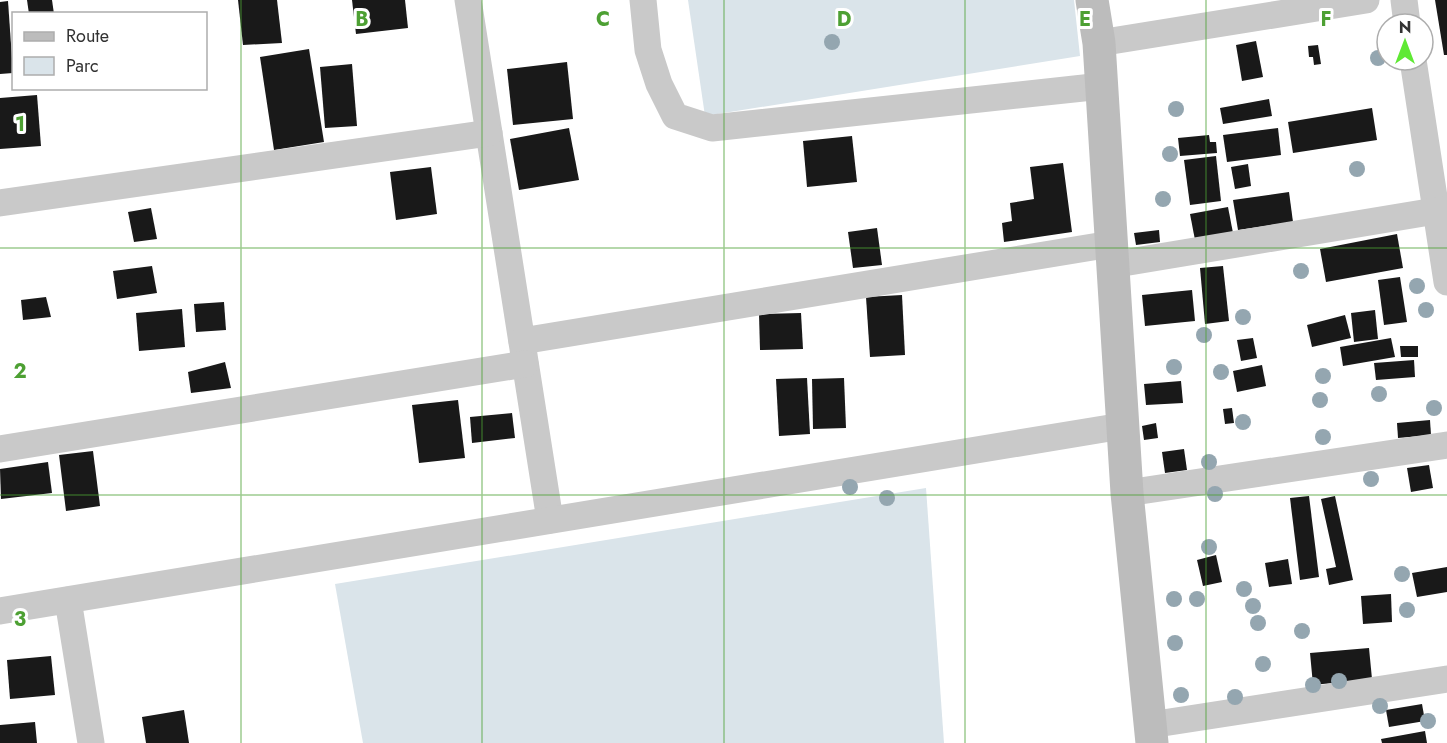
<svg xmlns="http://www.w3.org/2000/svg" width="1447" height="743" viewBox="0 0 1447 743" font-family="Jost,sans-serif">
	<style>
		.green { fill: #dae4ea }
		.building { fill: #191919 }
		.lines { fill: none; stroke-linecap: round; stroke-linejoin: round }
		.street { stroke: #c9c9c9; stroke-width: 27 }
		.secondary { stroke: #bcbcbc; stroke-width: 33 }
		.tree { fill: #94a6b0 }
		.grid { fill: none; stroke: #4da033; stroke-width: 1.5; stroke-opacity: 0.55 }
		.grid-label { font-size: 20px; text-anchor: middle; font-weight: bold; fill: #4da033; stroke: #fff; stroke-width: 6; stroke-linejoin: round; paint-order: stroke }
	</style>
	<rect width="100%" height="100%" fill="#fff"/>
	<g class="green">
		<path d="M688 0H1074L1080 56 705 116Z"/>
		<path d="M926 488 944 743H363L335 584Z"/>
	</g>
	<g class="building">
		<path d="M27 0H52L54 14H29Z"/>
		<path d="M238 0H277L282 43 243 45Z"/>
		<path d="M352 0H405L408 28 356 34Z"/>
		<path d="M1435 0H1447V55H1444Z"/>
		<path d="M8 1 13 73 0 74V2Z"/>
		<path d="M1256 41 1263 77 1242 81 1236 45Z"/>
		<path d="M1318 45 1321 64 1314 65 1313 57H1309L1308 46Z"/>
		<path d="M309 49 324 142 274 150 260 57Z"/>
		<path d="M567 62 573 119 513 125 507 69Z"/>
		<path d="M352 64 357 126 325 128 320 67Z"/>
		<path d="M37 95 41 146 0 149V98Z"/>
		<path d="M1269 99 1272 116 1223 124 1220 108Z"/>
		<path d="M1372 108 1377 140 1293 153 1288 122Z"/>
		<path d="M569 128 579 180 519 190 510 139Z"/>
		<path d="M1278 128 1281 155 1227 162 1223 135Z"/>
		<path d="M1209 135 1210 142H1216L1217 153 1180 156 1178 138Z"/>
		<path d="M852 136 857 182 807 187 803 141Z"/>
		<path d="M1216 156 1221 201 1190 205 1184 160Z"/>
		<path d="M1063 163 1072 232 1004 242 1002 223 1012 221 1010 203 1034 199 1030 167Z"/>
		<path d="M1248 164 1251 186 1235 189 1231 167Z"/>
		<path d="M431 167 437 214 396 220 390 172Z"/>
		<path d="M1289 192 1293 222 1238 230 1233 200Z"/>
		<path d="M1228 207 1233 233 1195 240 1190 214Z"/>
		<path d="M151 208 157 239 134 242 128 212Z"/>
		<path d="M877 228 882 265 853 268 848 232Z"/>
		<path d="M1159 230 1160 242 1136 245 1134 233Z"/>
		<path d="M1397 234 1403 268 1326 282 1320 249Z"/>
		<path d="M152 266 157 293 117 299 113 271Z"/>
		<path d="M1223 266 1229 321 1205 324 1200 268Z"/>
		<path d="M1400 277 1407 322 1384 325 1378 280Z"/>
		<path d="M1192 290 1195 321 1145 326 1142 295Z"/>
		<path d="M902 295 905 355 870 357 866 297Z"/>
		<path d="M46 297 51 317 23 320 21 300Z"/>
		<path d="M224 302 226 330 196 332 194 304Z"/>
		<path d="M182 309 185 347 139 351 136 313Z"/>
		<path d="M1375 310 1378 339 1354 342 1351 313Z"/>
		<path d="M801 313 803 349 760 350 759 314Z"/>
		<path d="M1345 315 1351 338 1312 347 1307 325Z"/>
		<path d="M1253 338 1257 358 1241 361 1237 340Z"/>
		<path d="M1391 338 1395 357 1343 366 1340 347Z"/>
		<path d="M1400 346H1418V357H1401Z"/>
		<path d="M1414 360 1415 377 1376 380 1374 363Z"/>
		<path d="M225 362 231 388 191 393 188 372Z"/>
		<path d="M1262 365 1266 386 1237 392 1233 371Z"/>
		<path d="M807 378 810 434 779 436 776 379Z"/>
		<path d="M844 378 846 428 813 429 812 379Z"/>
		<path d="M1181 381 1183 403 1146 405 1144 384Z"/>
		<path d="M458 400 465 458 419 463 412 405Z"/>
		<path d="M1232 408 1234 423 1225 424 1223 409Z"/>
		<path d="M512 413 515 438 472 443 470 417Z"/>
		<path d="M1430 420 1431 435 1398 438 1397 423Z"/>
		<path d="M1156 423 1158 438 1144 440 1142 426Z"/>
		<path d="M1184 449 1187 470 1165 473 1162 452Z"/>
		<path d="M93 451 100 506 66 511 59 455Z"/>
		<path d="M48 462 52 493 1 499 0 469Z"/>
		<path d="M1429 465 1433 488 1411 492 1407 468Z"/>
		<path d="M1309 496 1319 577 1300 580 1290 498Z"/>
		<path d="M1335 496 1353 580 1329 585 1326 569 1336 567 1321 499Z"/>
		<path d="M1216 555 1222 582 1203 586 1197 560Z"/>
		<path d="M1288 559 1292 584 1269 587 1265 563Z"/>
		<path d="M1447 567V592L1417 597 1412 573Z"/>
		<path d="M1391 594 1392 622 1363 624 1361 596Z"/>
		<path d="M1369 648 1372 679 1313 685 1310 653Z"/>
		<path d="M51 656 55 695 10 699 7 660Z"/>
		<path d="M1422 704 1425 721 1389 727 1386 710Z"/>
		<path d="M184 710 189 743H146L142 717Z"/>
		<path d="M35 722 37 743H0V725Z"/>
		<path d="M1425 731 1427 743H1382L1381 739Z"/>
	</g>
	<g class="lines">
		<g class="street">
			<path d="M468 0 550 520"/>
			<path d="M643 0 648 50 659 84 675 116 712 128 1102 86"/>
			<path d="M1404 0 1407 24"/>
			<path d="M1099 43 1366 0"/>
			<path d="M1413 60 1447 282"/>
			<path d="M0 203 489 133"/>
			<path d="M1111 265 1447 209"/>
			<path d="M522 341 1111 244"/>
			<path d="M0 449 525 364"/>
			<path d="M1127 493 1447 445"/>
			<path d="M68 600 91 743"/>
			<path d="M0 611 1122 426"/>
			<path d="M1150 725 1447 679"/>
		</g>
		<path class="secondary" d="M1092 0 1099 43 1127 493 1152 743"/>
	</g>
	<g class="tree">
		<circle cx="832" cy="42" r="8"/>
		<circle cx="1378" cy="58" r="8"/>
		<circle cx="1176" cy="109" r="8"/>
		<circle cx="1170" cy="154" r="8"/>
		<circle cx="1357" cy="169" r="8"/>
		<circle cx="1163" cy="199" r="8"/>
		<circle cx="1301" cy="271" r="8"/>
		<circle cx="1417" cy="286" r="8"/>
		<circle cx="1426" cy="310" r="8"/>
		<circle cx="1243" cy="317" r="8"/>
		<circle cx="1204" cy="335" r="8"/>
		<circle cx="1174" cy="367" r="8"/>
		<circle cx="1221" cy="372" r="8"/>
		<circle cx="1323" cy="376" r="8"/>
		<circle cx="1379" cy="394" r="8"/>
		<circle cx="1320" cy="400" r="8"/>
		<circle cx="1434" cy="408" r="8"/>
		<circle cx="1243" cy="422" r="8"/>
		<circle cx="1323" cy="437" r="8"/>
		<circle cx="1209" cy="462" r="8"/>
		<circle cx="1371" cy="479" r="8"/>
		<circle cx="850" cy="487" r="8"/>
		<circle cx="1215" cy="494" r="8"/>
		<circle cx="887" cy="498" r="8"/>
		<circle cx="1209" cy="547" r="8"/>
		<circle cx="1402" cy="574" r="8"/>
		<circle cx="1244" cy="589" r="8"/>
		<circle cx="1174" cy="599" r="8"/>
		<circle cx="1197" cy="599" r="8"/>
		<circle cx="1253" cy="606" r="8"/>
		<circle cx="1407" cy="610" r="8"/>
		<circle cx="1258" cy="623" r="8"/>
		<circle cx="1302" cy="631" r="8"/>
		<circle cx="1175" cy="643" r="8"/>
		<circle cx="1263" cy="664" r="8"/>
		<circle cx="1339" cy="681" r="8"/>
		<circle cx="1313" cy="685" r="8"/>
		<circle cx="1181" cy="695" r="8"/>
		<circle cx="1235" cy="697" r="8"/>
		<circle cx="1380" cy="706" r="8"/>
		<circle cx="1428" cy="721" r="8"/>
	</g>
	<path class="grid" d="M241 0V743M482 0V743M724 0V743M965 0V743M1206 0V743M0 248H1447M0 495H1447"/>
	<g class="grid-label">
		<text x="362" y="26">B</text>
		<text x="603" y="26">C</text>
		<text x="844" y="26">D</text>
		<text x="1085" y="26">E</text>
		<text x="1326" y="26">F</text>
		<text x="20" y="131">1</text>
		<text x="20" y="378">2</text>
		<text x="20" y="626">3</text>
	</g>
	<rect x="12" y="12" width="195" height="78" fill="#ffffff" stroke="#adadad" stroke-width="1.5"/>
	<rect x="24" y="32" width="30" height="9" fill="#bcbcbc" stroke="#adadad" stroke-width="1.5"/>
	<text x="66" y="42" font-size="18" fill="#323232">Route</text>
	<rect x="24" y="57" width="30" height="18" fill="#dae4ea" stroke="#adadad" stroke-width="1.5"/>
	<text x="66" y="72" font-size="18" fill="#323232">Parc</text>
	<g transform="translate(1405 42)"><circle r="28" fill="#ffffff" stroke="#adadad" stroke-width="1.5"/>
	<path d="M0-4.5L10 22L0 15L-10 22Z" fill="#5fe934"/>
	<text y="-9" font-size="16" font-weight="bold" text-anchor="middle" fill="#323232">N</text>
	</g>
</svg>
